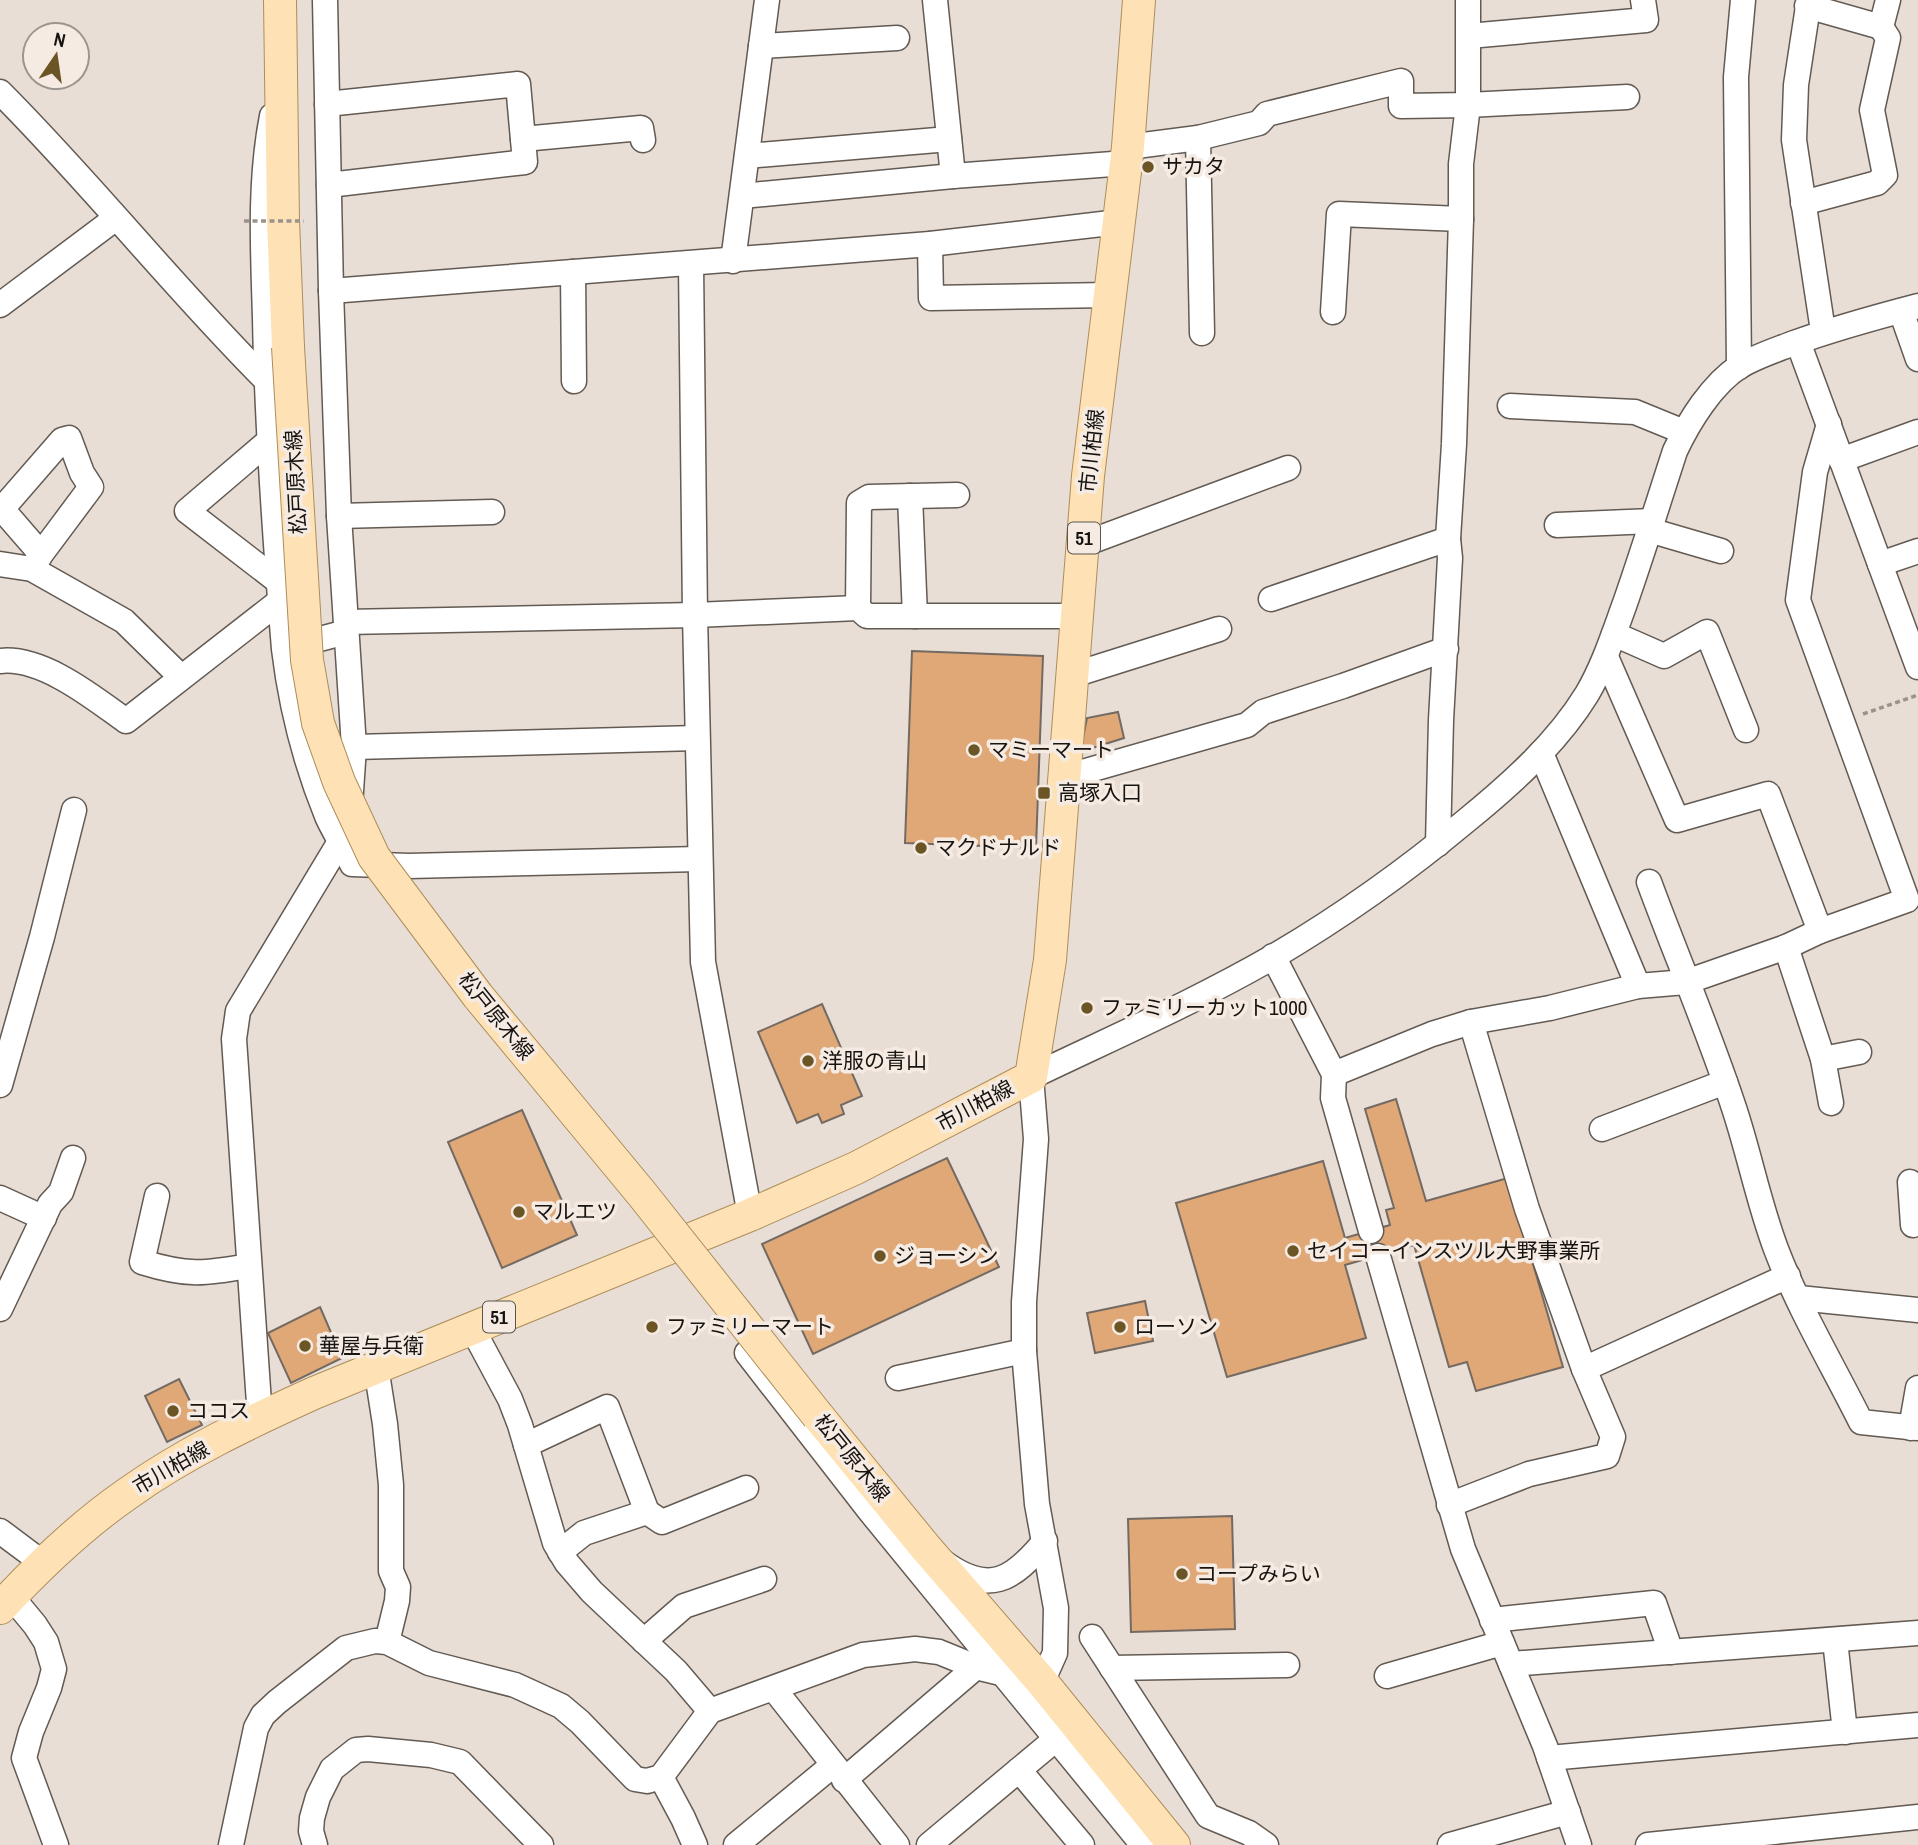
<svg xmlns="http://www.w3.org/2000/svg" width="1918" height="1845" viewBox="0 0 1918 1845" font-family="'Archivo Narrow','Noto Sans JP',sans-serif">
	<style>
		.building { fill: #e0a876; stroke: #736a63; stroke-width: 2 }
		.lines { fill: none; stroke-linecap: round; stroke-linejoin: round }
		.minor-casing { stroke: #625a53; stroke-width: 27 }
		.major-casing { stroke: #ad8d5b; stroke-width: 34 }
		.path { stroke: #9a928c; stroke-width: 3.5; stroke-dasharray: 5 3.5; stroke-linecap: butt }
		.minor { stroke: #fff; stroke-width: 24 }
		.major { stroke: #fee2b5; stroke-width: 32 }
		.major-bridge-casing { stroke: #ad8d5b; stroke-width: 34; stroke-linecap: butt }
		.path-bridge { stroke: #9a928c; stroke-width: 3.5; stroke-dasharray: 5 3.5; stroke-linecap: butt }
		.major-bridge { stroke: #fee2b5; stroke-width: 32 }
		.poi-dot { fill: #6c5525; stroke: #f5ebe3; stroke-width: 2.5 }
		.labels { text-anchor: middle; stroke-width: 7; stroke-linejoin: round; paint-order: stroke }
		.shield { fill: #f5ebe3; stroke: #59544f; stroke-width: 2 }
		.shield-label { font-size: 19px; font-weight: bold; fill: #161310 }
		.poi-label { font-size: 21px; fill: #161310; stroke: #f5ebe3; text-anchor: start }
		.street-label { font-size: 21px; fill: #161310; stroke: #f5ebe3 }
	</style>
	<rect width="100%" height="100%" fill="#e8ded6"/>
	<g class="building">
		<path d="M912 651 1043 656 1036 848 905 843Z"/>
		<path d="M1118 712 1124 738 1080 752 1087 718Z"/>
		<path d="M822 1004 862 1096 841 1105 844 1114 822 1123 818 1114 797 1123 758 1032Z"/>
		<path d="M1396 1099 1426 1201 1508 1178 1563 1367 1476 1391 1467 1362 1449 1367 1414 1245 1345 1265 1366 1338 1227 1377 1176 1203 1323 1161 1345 1238 1390 1225 1386 1210 1394 1208 1365 1109Z"/>
		<path d="M522 1110 577 1235 502 1268 448 1142Z"/>
		<path d="M947 1158 999 1267 813 1354 762 1244Z"/>
		<path d="M1145 1301 1153 1341 1095 1353 1087 1313Z"/>
		<path d="M320 1307 342 1358 291 1383 268 1333Z"/>
		<path d="M179 1379 202 1425 167 1442 145 1396Z"/>
		<path d="M1232 1516 1235 1629 1131 1632 1128 1519Z"/>
	</g>
	<g class="lines">
		<g class="minor-casing">
			<g id="minor">
				<path d="M935 0 953 176 1126 163"/>
				<path d="M1809 0 1796 85 1794 140 1823 331"/>
				<path d="M1807 6 1881 27 1888 0"/>
				<path d="M1469 36 1646 20 1643 0"/>
				<path d="M761 46 897 38"/>
				<path d="M0 92C92 184 173 287 265 379"/>
				<path d="M327 104 518 84 525 162 329 185"/>
				<path d="M272 116C259 183 263 250 265 318 267 429 275 539 284 649 291 707 305 762 327 816 334 832 345 848 352 864L409 866 699 859"/>
				<path d="M1198 138 1202 333"/>
				<path d="M523 139 641 128 643 140"/>
				<path d="M1128 147 1198 138 1259 123 1267 114 1401 81V106L1468 105 1627 97"/>
				<path d="M747 156 949 139"/>
				<path d="M742 196 953 176"/>
				<path d="M1803 203 1877 183 1885 175 1872 110 1888 38 1881 27"/>
				<path d="M930 244 931 298 1109 295"/>
				<path d="M733 261 767 0"/>
				<path d="M691 264 695 615 703 962 750 1215"/>
				<path d="M573 272 574 381"/>
				<path d="M331 291 930 244 1119 222"/>
				<path d="M0 305 116 218"/>
				<path d="M1901 311 1918 359"/>
				<path d="M1333 312 1339 214 1461 219"/>
				<path d="M1798 342 1918 667"/>
				<path d="M1739 367 1736 77 1743 0"/>
				<path d="M1510 406 1635 412 1684 432"/>
				<path d="M269 441 187 511 279 582"/>
				<path d="M1841 460 1918 432"/>
				<path d="M910 496 915 616"/>
				<path d="M339 516 492 512"/>
				<path d="M1557 525 1652 521"/>
				<path d="M1649 530 1721 551"/>
				<path d="M1084 544 1288 468"/>
				<path d="M0 564 32 569 124 621 181 677"/>
				<path d="M1880 564 1918 551"/>
				<path d="M32 569 41 554 91 487 82 473 69 438 62 440 2 509 41 554"/>
				<path d="M1271 599 1448 539"/>
				<path d="M858 608 859 503 869 497 957 495"/>
				<path d="M346 622 695 615 858 608 867 616H1078"/>
				<path d="M1614 634 1664 656 1707 632 1746 730"/>
				<path d="M290 647 346 632"/>
				<path d="M1606 657 1677 820 1768 794 1820 931"/>
				<path d="M0 661C42 656 94 698 126 721L280 601"/>
				<path d="M1073 675 1219 629"/>
				<path d="M354 747 697 738"/>
				<path d="M1541 753 1638 986"/>
				<path d="M1065 777 1247 725 1263 712 1343 686 1446 649"/>
				<path d="M1438 844 1441 720 1450 558 1448 539 1454 444 1461 219V164L1468 105V0"/>
				<path d="M1649 882C1677 958 1710 1034 1735 1111 1750 1157 1759 1204 1776 1249 1798 1307 1833 1366 1861 1422L1918 1428"/>
				<path d="M1786 947 1823 1059 1831 1103"/>
				<path d="M1273 956 1334 1074 1333 1098 1371 1231"/>
				<path d="M1471 1022 1527 1209 1584 1369 1788 1276"/>
				<path d="M1823 1059 1859 1052"/>
				<path d="M1334 1074 1432 1034 1471 1022 1550 1008 1638 986 1686 982 1786 947 1820 931 1907 900 1798 600 1815 472 1829 424"/>
				<path d="M0 1085 42 937 74 810"/>
				<path d="M1602 1129 1725 1082"/>
				<path d="M1910 1182 1913 1225"/>
				<path d="M157 1196 142 1262C187 1276 204 1274 248 1266"/>
				<path d="M0 1198 44 1218"/>
				<path d="M1378 1256 1463 1549 1545 1746 1579 1845"/>
				<path d="M1799 1298 1918 1310"/>
				<path d="M0 1309 50 1204 61 1192 73 1158"/>
				<path d="M472 1328 510 1399 520 1425 555 1543 567 1563 592 1592 676 1671 710 1711"/>
				<path d="M747 1353 869 1510 1143 1845"/>
				<path d="M376 1367 385 1424 391 1485V1571L398 1587 397 1601 387 1642"/>
				<path d="M898 1378 1024 1351"/>
				<path d="M260 1418 234 1039 238 1011 341 840 350 806 354 747 339 516 331 291 325 0"/>
				<path d="M1911 1428 1918 1388"/>
				<path d="M526 1445 607 1407 647 1512 584 1533 560 1552"/>
				<path d="M1449 1505 1529 1474 1607 1456 1613 1437 1584 1369"/>
				<path d="M647 1512 662 1522 746 1488"/>
				<path d="M0 1531 44 1564"/>
				<path d="M943 1562C989 1596 1013 1580 1045 1541"/>
				<path d="M11 1596 35 1625 46 1642 54 1669 49 1688 31 1732 24 1758 56 1845"/>
				<path d="M1492 1620 1654 1603 1671 1652"/>
				<path d="M1092 1637 1208 1816 1249 1833 1266 1845"/>
				<path d="M1835 1640 1845 1732"/>
				<path d="M644 1641 684 1606 764 1579"/>
				<path d="M1511 1664 1918 1633"/>
				<path d="M1112 1668 1287 1665"/>
				<path d="M1387 1676 1502 1643"/>
				<path d="M1042 1682 1055 1653 1056 1608 1037 1504 1024 1351V1302L1036 1139 1031 1077C1112 1038 1195 1002 1273 957 1341 917 1407 870 1467 820 1511 784 1557 743 1587 694 1603 667 1613 636 1624 606 1642 555 1658 503 1675 451 1689 421 1712 384 1740 366 1757 356 1776 350 1794 343 1835 328 1876 317 1918 306"/>
				<path d="M774 1689 897 1845"/>
				<path d="M1549 1758 1918 1725"/>
				<path d="M1019 1770 1082 1845"/>
				<path d="M661 1777 683 1818 695 1845"/>
				<path d="M844 1780 976 1667"/>
				<path d="M231 1845 256 1728 263 1715 277 1702 346 1648 375 1641 387 1642 429 1663 515 1685 561 1706 580 1722 635 1779 647 1781 661 1777 710 1711 863 1655 915 1649 939 1652 976 1667 1001 1673"/>
				<path d="M315 1845 311 1831 312 1818 318 1797 332 1769 356 1750 368 1749 431 1755 460 1762 541 1845"/>
				<path d="M736 1845 833 1765"/>
				<path d="M929 1845 1056 1739"/>
				<path d="M1450 1845 1568 1812"/>
				<path d="M1648 1845 1918 1817"/>
			</g>
		</g>
		<g class="major-casing">
			<g id="major">
				<path d="M280 0 283 220 288 347"/>
				<path d="M818 1416 926 1548 1042 1682 1174 1845"/>
				<path d="M0 1608C38 1567 81 1526 127 1494 184 1453 250 1422 314 1393L750 1215 856 1168 1031 1077 1050 960 1088 476 1128 147 1139 0"/>
			</g>
		</g>
		<path class="path" d="M1863 714 1918 695"/>
		<use href="#minor" class="minor"/>
		<use href="#major" class="major"/>
		<g class="major-bridge-casing">
			<path id="major-bridge" d="M288 347 307 660 318 723 339 782 374 857 478 996 642 1194 818 1416"/>
		</g>
		<path class="path-bridge" d="M244 221H304"/>
		<use href="#major-bridge" class="major-bridge"/>
	</g>
	<g class="poi-dot">
		<circle cx="1148" cy="167" r="7"/>
		<circle cx="974" cy="750" r="7"/>
		<rect x="1037" y="786" width="14" height="14" rx="3.5"/>
		<circle cx="921" cy="848" r="7"/>
		<circle cx="1087" cy="1008" r="7"/>
		<circle cx="808" cy="1061" r="7"/>
		<circle cx="519" cy="1212" r="7"/>
		<circle cx="1293" cy="1251" r="7"/>
		<circle cx="880" cy="1256" r="7"/>
		<circle cx="652" cy="1327" r="7"/>
		<circle cx="1120" cy="1327" r="7"/>
		<circle cx="305" cy="1346" r="7"/>
		<circle cx="173" cy="1411" r="7"/>
		<circle cx="1182" cy="1574" r="7"/>
	</g>
	<g class="labels">
		<g class="shield">
			<rect x="1068" y="522.5" width="32" height="31" rx="5"/>
			<rect x="483" y="1301.5" width="32" height="31" rx="5"/>
		</g>
		<g class="shield-label">
			<text x="1084" y="545">51</text>
			<text x="499" y="1324">51</text>
		</g>
		<g class="poi-label">
			<text x="1162" y="174">サカタ</text>
			<text x="988" y="757">マミーマート</text>
			<text x="1058" y="800">高塚入口</text>
			<text x="935" y="855">マクドナルド</text>
			<text x="1101" y="1015">ファミリーカット1000</text>
			<text x="822" y="1068">洋服の青山</text>
			<text x="533" y="1219">マルエツ</text>
			<text x="1307" y="1258">セイコーインスツル大野事業所</text>
			<text x="894" y="1263">ジョーシン</text>
			<text x="666" y="1334">ファミリーマート</text>
			<text x="1134" y="1334">ローソン</text>
			<text x="319" y="1353">華屋与兵衛</text>
			<text x="187" y="1418">ココス</text>
			<text x="1196" y="1581">コープみらい</text>
		</g>
		<g class="street-label">
			<text transform="translate(1092 451) rotate(-84)" y="7">市川柏線</text>
			<text transform="translate(296 482) rotate(-93)" y="7">松戸原木線</text>
			<text transform="translate(496 1016) rotate(51)" y="7">松戸原木線</text>
			<text transform="translate(975 1106) rotate(-28)" y="7">市川柏線</text>
			<text transform="translate(852 1458) rotate(51)" y="7">松戸原木線</text>
			<text transform="translate(171 1468) rotate(-30)" y="7">市川柏線</text>
		</g>
	</g>
	<g transform="translate(56 56) rotate(13)"><circle r="33" fill="#f5ebe3" stroke="#9c958f" stroke-width="2"/>
	<path d="M0-5L12 26L0 18L-12 26Z" fill="#6c5525"/>
	<text y="-10" font-size="19" font-weight="bold" text-anchor="middle" fill="#161310">N</text>
	</g>
</svg>
